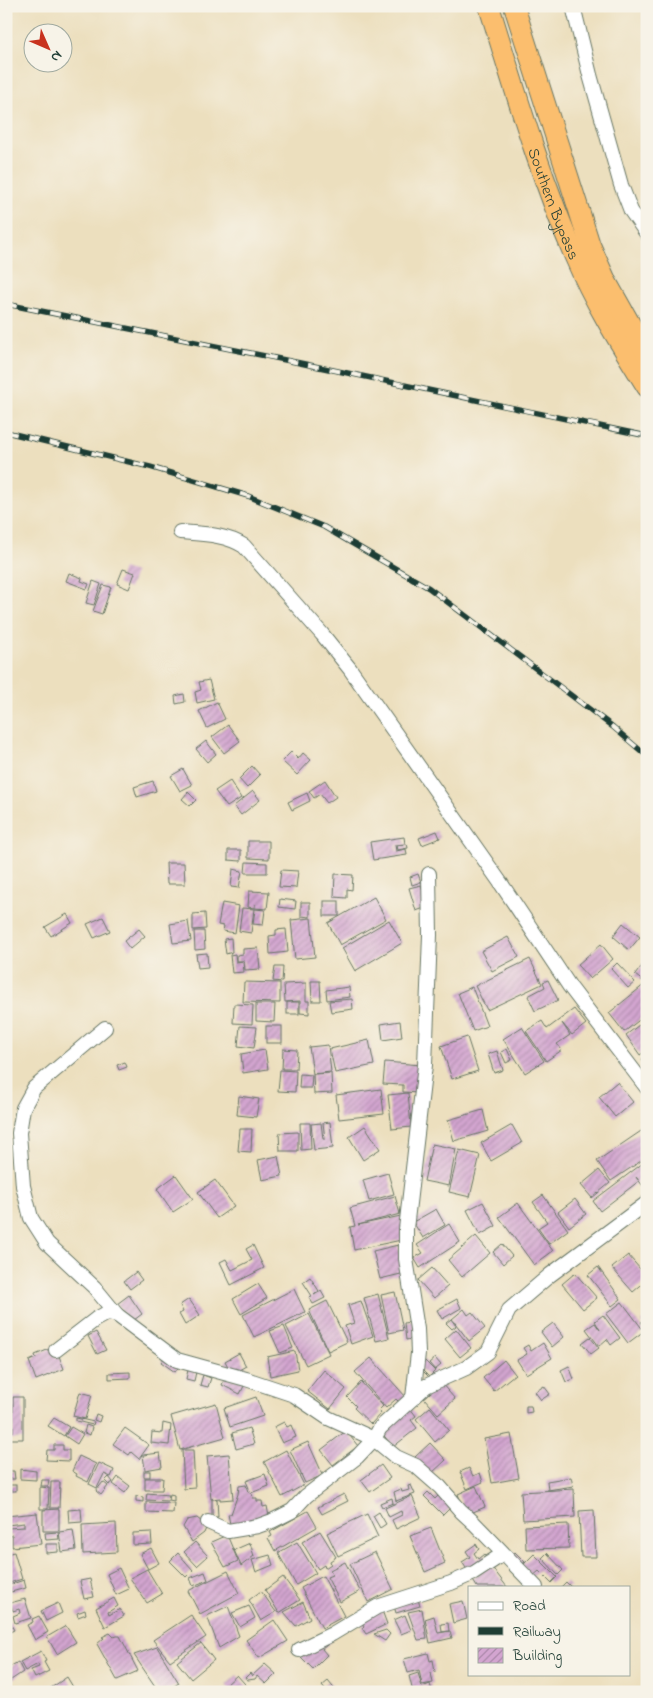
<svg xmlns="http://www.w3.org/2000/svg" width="653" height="1698" viewBox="0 0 653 1698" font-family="'Indie Flower',sans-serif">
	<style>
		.building { fill: url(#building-hatch) }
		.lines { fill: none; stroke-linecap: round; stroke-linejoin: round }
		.minor-casing { stroke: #677664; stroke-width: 16 }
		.highway-casing { stroke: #677664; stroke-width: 22 }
		.minor { stroke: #fff; stroke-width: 14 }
		.highway { stroke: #fbbe6e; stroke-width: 20 }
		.rail-casing { stroke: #1f3d34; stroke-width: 5.5 }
		.rail { stroke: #f7f3e8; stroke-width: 4; stroke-dasharray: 11; stroke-linecap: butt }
		.labels { text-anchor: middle; stroke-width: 5; stroke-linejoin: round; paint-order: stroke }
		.street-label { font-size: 16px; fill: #1f3d34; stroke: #f7f3e8 }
	</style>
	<defs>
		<pattern id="building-hatch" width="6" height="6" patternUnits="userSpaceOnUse" patternTransform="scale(1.25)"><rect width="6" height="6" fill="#d3a5d0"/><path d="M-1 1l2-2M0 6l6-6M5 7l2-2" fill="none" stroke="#ab88aa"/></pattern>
	</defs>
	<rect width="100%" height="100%" fill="#f7f3e8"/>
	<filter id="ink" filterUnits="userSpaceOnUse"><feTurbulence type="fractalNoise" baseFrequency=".02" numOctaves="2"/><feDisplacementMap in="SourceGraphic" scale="10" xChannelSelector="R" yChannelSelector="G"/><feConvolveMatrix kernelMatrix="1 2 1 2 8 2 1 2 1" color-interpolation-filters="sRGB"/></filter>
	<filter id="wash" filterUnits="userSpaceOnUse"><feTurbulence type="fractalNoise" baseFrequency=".0096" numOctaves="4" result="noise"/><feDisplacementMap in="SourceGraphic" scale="20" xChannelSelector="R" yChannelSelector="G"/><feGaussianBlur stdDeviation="1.12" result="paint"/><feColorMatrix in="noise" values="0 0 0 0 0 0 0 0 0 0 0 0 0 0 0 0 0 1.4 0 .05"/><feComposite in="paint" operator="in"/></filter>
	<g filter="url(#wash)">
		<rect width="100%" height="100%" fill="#ecdfbe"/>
		<g id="blocks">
			<g class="building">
				<path d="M123 569 135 573 129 589 117 584Z"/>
				<path d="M69 573 82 578 81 581 89 584 87 589 66 581Z"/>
				<path d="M93 581 101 584 94 605 86 603Z"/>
				<path d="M103 585 111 587 102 614 93 611Z"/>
				<path d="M209 680 214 699 197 703 195 692 201 690 199 682Z"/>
				<path d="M184 694 185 702 176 704 175 696Z"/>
				<path d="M217 702 225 719 207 728 199 711Z"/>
				<path d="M228 725 240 741 224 753 212 737Z"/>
				<path d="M206 741 216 754 207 762 196 749Z"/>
				<path d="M291 752 298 759 303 753 311 760 297 775 282 761Z"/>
				<path d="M252 766 260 775 247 788 239 779Z"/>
				<path d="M183 769 192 785 180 791 171 776Z"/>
				<path d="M325 780 336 797 327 803 320 794 314 798 309 791Z"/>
				<path d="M153 781 156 791 137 797 134 787Z"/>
				<path d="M230 781 241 798 227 807 215 791Z"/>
				<path d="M253 791 260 800 241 815 234 806Z"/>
				<path d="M188 792 196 800 190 806 182 799Z"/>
				<path d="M307 793 310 801 292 810 288 802Z"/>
				<path d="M437 831 440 838 422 845 419 838Z"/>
				<path d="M404 837 405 844 395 845 396 851 406 849 407 855 373 860 370 842Z"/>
				<path d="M248 841H269V859L248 858Z"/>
				<path d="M407 844 408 848 398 850 397 846Z"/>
				<path d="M228 850H241V861L228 860Z"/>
				<path d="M246 862 267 863V873H245Z"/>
				<path d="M166 863H184L185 884H167Z"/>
				<path d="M233 869 242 871 239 888 231 887Z"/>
				<path d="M281 870 298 871 296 888 279 887Z"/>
				<path d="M335 874 353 875 352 890 347 889V898L334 897Z"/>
				<path d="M418 874 421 882 412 885 410 877Z"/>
				<path d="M421 885 427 907 416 911 409 888Z"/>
				<path d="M249 891 269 892 267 909 255 908V904L254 908 248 907Z"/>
				<path d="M374 897 386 919 340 945 328 923Z"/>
				<path d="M280 899 296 901 295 909 279 907Z"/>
				<rect x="324" y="901" width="15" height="15"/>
				<path d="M301 902H310V917L301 916Z"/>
				<path d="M222 903 239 906 235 933 223 931 224 926 218 925Z"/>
				<path d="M242 908 254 909 251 933 239 931Z"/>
				<path d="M255 909 265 910 263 925 253 924Z"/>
				<path d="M205 913 206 929 193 930V914Z"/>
				<path d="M67 914 72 923 51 936 45 927Z"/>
				<path d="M103 917 110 931 94 938 87 924Z"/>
				<path d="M311 918 315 957 295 959 291 920Z"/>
				<path d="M389 920 402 943 355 971 342 948Z"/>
				<path d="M188 921 191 941 173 943 170 924Z"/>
				<path d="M623 923 640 937 629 950 613 936Z"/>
				<path d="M139 929 145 936 130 949 124 941Z"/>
				<path d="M286 929 288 952 270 954 269 936 276 935V930Z"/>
				<path d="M194 931H204L205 949 195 950Z"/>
				<path d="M508 937 519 957 492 971 481 951Z"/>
				<path d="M231 938 232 952 226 954 224 939Z"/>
				<path d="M601 944 613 959 590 979 577 965Z"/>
				<path d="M258 948 260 969 245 970 244 961H237V955L243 954V949Z"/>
				<path d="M207 953 208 967 198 968 196 954Z"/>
				<path d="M235 954 236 962 243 961 244 972 232 973 230 955Z"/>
				<path d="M530 959 542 984 487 1010 475 986Z"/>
				<path d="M645 962 647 964V979L644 982 635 975Z"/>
				<path d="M617 963 635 982 628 988 611 969Z"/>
				<path d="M275 967H283L282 982 273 981Z"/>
				<path d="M548 980 558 1000 535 1011 528 996 545 987 543 982Z"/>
				<path d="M311 981H320L321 1001H312Z"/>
				<path d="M244 982 280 983V1003L243 1002Z"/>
				<path d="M306 983V1001H309V1014L300 1013V1001L285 1002 284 984Z"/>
				<path d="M645 984 647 986V1014L624 1032 609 1013Z"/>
				<path d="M349 987 350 997 327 1000 326 990Z"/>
				<path d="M472 987 487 1026 473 1031 458 993Z"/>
				<path d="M352 999 353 1009 331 1012 329 1001Z"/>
				<rect x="287" y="1002" width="12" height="12"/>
				<path d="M234 1004 253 1005 252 1024 233 1023Z"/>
				<path d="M256 1004H275L274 1022 256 1021Z"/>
				<path d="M574 1009 586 1024 572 1035 562 1023 570 1035 557 1044 562 1050 546 1061 526 1031 542 1021 547 1029Z"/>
				<path d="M400 1021 402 1037 383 1040 381 1024Z"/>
				<path d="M639 1025 647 1035V1050L640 1055 626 1035Z"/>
				<path d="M240 1026 257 1027 254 1048 238 1046Z"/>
				<rect x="266" y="1026" width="16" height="17"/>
				<path d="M522 1027 544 1061 525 1073 503 1039Z"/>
				<path d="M467 1037 478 1071 452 1079 441 1046Z"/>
				<path d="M369 1040 374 1065 335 1073 330 1049Z"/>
				<path d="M328 1045 331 1072 313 1074 309 1047Z"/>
				<path d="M283 1049 297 1050 296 1069H282Z"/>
				<path d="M507 1049 512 1060 506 1063 501 1052Z"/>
				<path d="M265 1050 268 1069 243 1073 241 1054Z"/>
				<path d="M497 1051 503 1070 494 1073 488 1054Z"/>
				<path d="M647 1055V1066L642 1059Z"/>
				<path d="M125 1062 127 1067 119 1070 117 1065Z"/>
				<path d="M385 1062 421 1065 419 1093 403 1092V1085L383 1084Z"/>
				<path d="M280 1070 296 1071 295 1092 278 1091Z"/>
				<path d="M331 1073 332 1093 314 1094 313 1074Z"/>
				<path d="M300 1074 312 1075 311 1088H299Z"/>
				<path d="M617 1082 633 1102 615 1117 599 1097Z"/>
				<path d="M381 1089 384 1114 339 1119 336 1095Z"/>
				<path d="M408 1093 411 1127 392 1129 388 1095Z"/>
				<path d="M239 1096 259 1099 256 1117 237 1115Z"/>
				<path d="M483 1110 488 1131 454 1141 448 1120Z"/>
				<path d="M330 1122 333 1148 314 1150 311 1124 321 1123 323 1139H325L323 1123Z"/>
				<path d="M300 1123H310L311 1149 301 1150Z"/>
				<path d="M512 1125 522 1143 491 1161 481 1143Z"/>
				<path d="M365 1126 380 1149 363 1160 349 1137Z"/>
				<path d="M647 1127V1157L611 1181 597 1161Z"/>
				<path d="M240 1129H252L251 1152 238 1151Z"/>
				<path d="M298 1132V1151H280L279 1133Z"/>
				<path d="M432 1144 456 1149 449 1186 424 1181Z"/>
				<path d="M459 1150 480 1155 470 1197 449 1192Z"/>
				<path d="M278 1156 282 1176 262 1180 258 1160Z"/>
				<path d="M647 1160V1183L643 1186 636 1177 639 1181 600 1211 593 1201Z"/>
				<path d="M599 1170 610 1183 592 1198 581 1185Z"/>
				<path d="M388 1173 394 1194 369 1201 363 1180Z"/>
				<path d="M176 1175 193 1199 173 1212 157 1189Z"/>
				<path d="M215 1180 234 1206 217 1218 198 1192Z"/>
				<path d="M543 1195 568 1230 549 1244 538 1228 547 1222 533 1202Z"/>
				<path d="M395 1196 400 1214 358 1225 401 1216 406 1239 354 1250 350 1227 355 1226 350 1208Z"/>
				<path d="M575 1199 586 1214 569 1227 558 1212Z"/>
				<path d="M483 1202 496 1226 480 1235 467 1210Z"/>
				<path d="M518 1203 553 1251 534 1265 499 1217Z"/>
				<path d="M436 1209 445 1225 423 1238 413 1222Z"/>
				<path d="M449 1224 460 1242 420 1268 414 1258 423 1253 417 1245Z"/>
				<path d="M476 1236 490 1253 462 1277 448 1260Z"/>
				<path d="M502 1244 512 1256 503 1264 493 1252Z"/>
				<path d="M253 1245 264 1268 231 1285 220 1262 226 1259 232 1270 252 1260 246 1249Z"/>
				<path d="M398 1245 405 1273 380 1279 373 1251Z"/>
				<path d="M628 1255 647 1277V1280L633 1292 612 1268Z"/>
				<path d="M598 1267 621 1299 612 1306 588 1275Z"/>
				<path d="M432 1268 448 1286 434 1298 418 1280Z"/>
				<path d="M136 1272 142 1280 130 1289 124 1281Z"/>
				<path d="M575 1273 597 1298 583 1309 562 1284Z"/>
				<path d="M310 1277 319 1291 314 1295 321 1291 325 1298 313 1304 309 1297 312 1296 303 1282Z"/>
				<path d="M258 1284 267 1298 241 1314 233 1299Z"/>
				<path d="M294 1289 305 1312 254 1337 243 1315Z"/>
				<path d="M395 1292 403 1330 389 1333 381 1295Z"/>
				<path d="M378 1294 389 1338 376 1341 364 1298Z"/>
				<path d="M129 1295 142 1314 130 1323 117 1304Z"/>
				<path d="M189 1299 200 1315 185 1325 179 1314 183 1312 180 1305Z"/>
				<path d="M457 1299 461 1308 442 1319 437 1310Z"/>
				<path d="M327 1301 347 1342 328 1351 309 1310Z"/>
				<path d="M361 1301 373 1336 351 1344 345 1326 354 1323 348 1305Z"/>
				<path d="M622 1302 644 1331 628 1343 606 1314Z"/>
				<path d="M464 1309 468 1315 472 1312 485 1328 469 1341 452 1319Z"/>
				<path d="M309 1314 329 1354 306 1365 286 1326Z"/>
				<path d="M603 1315 620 1338 611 1345 607 1339 599 1346 586 1329 595 1323 600 1330 595 1321Z"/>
				<path d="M647 1318V1330L641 1322Z"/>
				<path d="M451 1319 456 1326 452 1329 446 1323Z"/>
				<path d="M414 1321 416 1338 406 1340 404 1323Z"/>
				<path d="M553 1323 564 1337 552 1347 541 1332Z"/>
				<path d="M284 1326 293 1348 280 1353 270 1331Z"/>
				<path d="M456 1329 471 1348 460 1357 445 1339Z"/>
				<path d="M96 1332 106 1350 97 1354 88 1336Z"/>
				<path d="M590 1337 599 1348 591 1354 582 1343Z"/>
				<path d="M543 1343 552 1358 526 1374 517 1360 527 1354 523 1348 528 1345 531 1351Z"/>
				<path d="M52 1348 55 1357 59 1356 64 1369 36 1380 29 1361 36 1358 35 1355Z"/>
				<path d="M295 1351 298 1370 270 1376 267 1357Z"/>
				<path d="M239 1353 246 1366 232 1374 225 1361Z"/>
				<path d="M167 1355 180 1365 175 1372 161 1362Z"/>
				<path d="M371 1358 406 1397 399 1402 396 1399 386 1408 355 1372Z"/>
				<path d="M435 1358 441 1365 435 1370 429 1363Z"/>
				<path d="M423 1359 435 1371 429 1377 417 1365Z"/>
				<path d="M504 1360 515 1374 494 1391 483 1378Z"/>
				<path d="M569 1366 574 1379 566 1382 561 1370Z"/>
				<path d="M188 1370 196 1372 194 1381 186 1379Z"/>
				<path d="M324 1370 346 1389 330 1409 307 1391Z"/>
				<path d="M130 1372V1378L109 1379V1373Z"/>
				<path d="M203 1375 211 1378 208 1387 200 1385Z"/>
				<path d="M225 1377 246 1382 240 1394 222 1385Z"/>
				<path d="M361 1382 383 1406 379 1410 381 1413 371 1424 354 1408 356 1406 347 1397Z"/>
				<path d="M441 1383 455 1399 438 1414 424 1398Z"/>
				<path d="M544 1386 550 1394 541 1400 535 1392Z"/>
				<path d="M80 1392 92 1395 85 1419 73 1416Z"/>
				<path d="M13 1397H23V1439H6V1432H13Z"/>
				<path d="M256 1397 263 1416 230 1427 224 1408Z"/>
				<path d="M216 1403 225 1437 180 1450 171 1416Z"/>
				<path d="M526 1406H531L532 1412 526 1413Z"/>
				<path d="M430 1407 449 1430 435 1442 416 1419Z"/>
				<path d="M410 1408 416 1416 411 1420 417 1428 393 1447 381 1432Z"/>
				<path d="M96 1414 101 1416 99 1422 94 1420Z"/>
				<path d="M54 1418 69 1427 64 1436 48 1426Z"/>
				<path d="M76 1418 94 1422 93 1425 76 1421Z"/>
				<path d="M284 1422 287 1427 291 1425 296 1437 282 1443 274 1427Z"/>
				<path d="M163 1423 171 1425 169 1445 151 1443 152 1432 162 1433Z"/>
				<path d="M86 1425 92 1427 90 1435 84 1433Z"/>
				<path d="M71 1427 83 1434 77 1444 65 1436Z"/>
				<path d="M125 1428 149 1445 139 1459 131 1452 129 1455 113 1444Z"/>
				<path d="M249 1428 254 1444 236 1449 232 1433Z"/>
				<path d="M346 1431 358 1446 333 1465 321 1450Z"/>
				<path d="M511 1434 519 1478 492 1483 484 1439Z"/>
				<path d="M308 1442 323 1475 305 1483 290 1450Z"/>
				<path d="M430 1443 446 1460 431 1474 415 1457Z"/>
				<path d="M54 1445H63V1450H69V1461L46 1460 47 1450H54Z"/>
				<path d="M182 1450H193L195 1488 184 1489Z"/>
				<path d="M286 1450 304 1485 282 1497 264 1462Z"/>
				<path d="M6 1452 10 1464 6 1465Z"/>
				<path d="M160 1453 162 1467 145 1470 143 1455Z"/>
				<path d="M229 1454 233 1499 220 1500V1498L211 1499 207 1456Z"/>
				<path d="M79 1456 96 1464 88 1482 76 1476 77 1474 72 1471Z"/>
				<path d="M99 1463 114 1470 111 1477 104 1474 97 1488 89 1484Z"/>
				<path d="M381 1465 390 1478 370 1492 361 1480Z"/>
				<path d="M469 1468 473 1476 480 1473 483 1482 467 1489 460 1472Z"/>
				<path d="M20 1469 36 1471V1480L20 1479Z"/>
				<path d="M6 1471H14L15 1479H6Z"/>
				<rect x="144" y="1471" width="6" height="6"/>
				<path d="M265 1474 269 1486 251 1493 246 1481Z"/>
				<path d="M109 1477 113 1482 109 1485 105 1481Z"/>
				<path d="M118 1477 130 1486 125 1493 113 1484Z"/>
				<path d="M571 1477 573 1486 548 1490 547 1481Z"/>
				<path d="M145 1478H163L162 1490H145Z"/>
				<path d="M42 1480H49L48 1486H41Z"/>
				<path d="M51 1482H60L59 1508H50Z"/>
				<path d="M103 1482 108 1486 101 1495 96 1491Z"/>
				<rect x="6" y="1485" width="10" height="6"/>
				<path d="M246 1485 248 1492 252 1494 253 1498H257V1501H262L263 1507 267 1506 269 1517 230 1524 228 1514H231L238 1494 239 1486Z"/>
				<path d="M411 1485 415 1494 396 1501 394 1492 401 1489 402 1492 409 1490 408 1486Z"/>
				<path d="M476 1486 485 1507 466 1515 458 1494Z"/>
				<path d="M40 1487 49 1488 48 1509H40Z"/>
				<path d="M574 1489 575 1517 523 1520 521 1492Z"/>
				<path d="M428 1492 435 1499 441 1493 453 1505 443 1515 424 1496Z"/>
				<path d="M147 1493 169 1495 168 1501 146 1500Z"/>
				<path d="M170 1494 174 1495V1501L169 1500Z"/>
				<path d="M344 1494 348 1501 322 1514 318 1507Z"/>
				<path d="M136 1496 143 1497V1502L136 1501Z"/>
				<path d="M412 1496 421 1517 396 1529 392 1520 402 1515 401 1511 389 1517 385 1508Z"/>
				<path d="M392 1498 393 1503 382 1507 380 1503Z"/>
				<path d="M212 1499H217L218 1517H212Z"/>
				<path d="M146 1502 174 1503 173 1513 146 1512Z"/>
				<path d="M59 1509V1531H43V1510Z"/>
				<path d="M81 1509 82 1522 69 1523 68 1510Z"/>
				<path d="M594 1510 596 1557H581L579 1511Z"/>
				<path d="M308 1511 317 1527 275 1551 268 1538 272 1536 270 1532Z"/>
				<path d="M379 1512 386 1524 380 1528 373 1516Z"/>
				<path d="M37 1513 41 1544 12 1547V1535L9 1536 8 1528 24 1527V1523L7 1525 6 1516Z"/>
				<path d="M367 1514 378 1537 338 1556 327 1533Z"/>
				<path d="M197 1518 207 1526 204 1533 192 1542 183 1527 187 1520Z"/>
				<path d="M116 1523 117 1552 83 1554 82 1525Z"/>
				<path d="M568 1524 569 1548 526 1549 525 1526Z"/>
				<path d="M431 1528 445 1563 425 1572 410 1536Z"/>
				<path d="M73 1530 76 1550 62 1552 59 1532Z"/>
				<path d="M320 1531 336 1557 330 1561 331 1564 325 1568 324 1565 318 1569 302 1542Z"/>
				<path d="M58 1532 59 1539 46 1540 45 1533Z"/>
				<path d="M151 1532 152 1544 133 1545V1533Z"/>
				<path d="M227 1535 238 1561 225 1567 211 1542Z"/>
				<path d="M195 1542 208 1556 197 1566 184 1552Z"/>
				<path d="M297 1542 316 1573 296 1585 278 1553Z"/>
				<path d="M250 1543 254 1556 241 1566 234 1550Z"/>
				<path d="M46 1544H58V1552L46 1553Z"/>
				<path d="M476 1544 479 1549 474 1553 478 1559 484 1554 489 1560 470 1574 462 1562 470 1557 466 1551Z"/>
				<path d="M151 1548 159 1563 148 1569 140 1554Z"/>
				<path d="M14 1552 22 1579 6 1584V1554Z"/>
				<path d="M375 1552 393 1589 368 1602 350 1564Z"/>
				<path d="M515 1552 525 1562 519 1567 510 1558Z"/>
				<path d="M178 1553 193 1570 186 1577 170 1561Z"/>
				<path d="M547 1553 563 1570 558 1575 542 1558Z"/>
				<path d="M534 1554 557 1577 551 1583 539 1571 532 1577 522 1566Z"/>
				<path d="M270 1555 273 1565 256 1572 252 1560Z"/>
				<path d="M345 1562 360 1591 340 1602 327 1577 332 1575 330 1570Z"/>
				<path d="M491 1566 507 1587H477L472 1579Z"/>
				<path d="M119 1568 129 1589 116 1595 107 1574Z"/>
				<path d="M147 1569 162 1594 147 1603 130 1578Z"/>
				<path d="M228 1571 239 1593 200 1614 188 1591Z"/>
				<path d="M205 1572 208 1580 193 1586 190 1578Z"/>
				<path d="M323 1576 344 1616 322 1628 301 1588Z"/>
				<path d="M283 1577 300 1600 279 1613 265 1590Z"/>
				<path d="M90 1579 94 1597 84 1599 80 1581Z"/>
				<path d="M24 1580 26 1588 11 1592 9 1585Z"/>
				<path d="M566 1582 571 1587H561Z"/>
				<path d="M261 1591 276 1612 261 1621 249 1600Z"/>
				<path d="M417 1596 420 1606 396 1613 393 1602Z"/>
				<path d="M114 1598 118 1606 108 1612 109 1615 120 1609 124 1616 105 1627 96 1608Z"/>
				<path d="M25 1599 31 1618 15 1623 13 1616 20 1613 19 1609 13 1611 10 1603Z"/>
				<path d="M463 1601 467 1619 453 1623 449 1604Z"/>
				<path d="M303 1602 310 1618 296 1626 284 1612Z"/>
				<path d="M58 1603 62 1613 46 1621 41 1611Z"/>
				<path d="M228 1606 239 1636 219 1648 207 1616Z"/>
				<path d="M249 1606 255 1618 240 1627 232 1613Z"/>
				<path d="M381 1608 387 1624 366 1634 362 1628 364 1626 360 1619Z"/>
				<path d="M422 1609 427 1639 418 1640 408 1612Z"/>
				<path d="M85 1610 86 1614 78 1617 77 1613Z"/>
				<path d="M191 1615 206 1637 170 1661 153 1640Z"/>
				<path d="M405 1615 411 1630 401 1634 394 1620Z"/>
				<path d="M39 1616 48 1632 35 1640 27 1625 33 1622 32 1619Z"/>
				<path d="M434 1616 438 1633 450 1631 452 1638 430 1643 425 1619Z"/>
				<path d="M274 1620 288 1641 259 1658 246 1640Z"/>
				<path d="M9 1621 14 1630 6 1634V1623Z"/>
				<path d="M448 1623 449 1631 442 1632 441 1624Z"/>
				<path d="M66 1626 76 1642 57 1654 47 1637Z"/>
				<path d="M386 1630 390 1634 385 1641 374 1634Z"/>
				<path d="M110 1633 114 1637 117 1636H120L138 1671 117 1680 97 1644 104 1638 102 1637Z"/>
				<path d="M332 1641 322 1649 327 1655 313 1669 301 1657 316 1643Z"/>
				<path d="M201 1643 214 1660 191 1679 177 1662Z"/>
				<path d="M157 1647 179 1683 165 1692H159L134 1655Z"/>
				<path d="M41 1651 46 1661 44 1662 49 1671 35 1678 31 1670 39 1667 38 1664 25 1671 20 1662Z"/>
				<path d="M428 1653 430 1661 433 1660 435 1672 431 1673 433 1683 422 1685 419 1670 408 1673 404 1659Z"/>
				<path d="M18 1662 23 1672 11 1680 6 1669Z"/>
				<path d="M265 1664 276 1674 266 1684 257 1676 255 1679 248 1680 245 1678 250 1673 252 1676Z"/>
				<path d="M6 1673 11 1682 6 1685Z"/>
				<path d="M418 1673 422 1687 430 1684 432 1691 413 1692 409 1676Z"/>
				<path d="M237 1675 252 1692H223L229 1688 226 1685Z"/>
				<path d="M67 1677 76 1692H45Z"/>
				<path d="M328 1681 337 1692H327L322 1686Z"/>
			</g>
		</g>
	</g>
	<g filter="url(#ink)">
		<use href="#blocks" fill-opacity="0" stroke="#677664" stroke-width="1"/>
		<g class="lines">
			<g class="minor-casing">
				<g id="minor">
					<path d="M573 6 590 75 621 185 631 211 647 234"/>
					<path d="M180 532C202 534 225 534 244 546L322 634 350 669 500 882 570 987 647 1088"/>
					<path d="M105 1028 34 1088 23 1108 19 1133 23 1186 31 1218 47 1243 94 1287 117 1315"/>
					<path d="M56 1350 96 1319 107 1313 117 1315 177 1360 246 1379 294 1395 328 1418 374 1439 396 1457 416 1466 440 1487 461 1511 474 1523 536 1587"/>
					<path d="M413 1398 418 1353 417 1329 406 1259V1229L425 1065 430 935 429 874"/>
					<path d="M208 1522 228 1531 258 1526 272 1521 292 1511 306 1496 357 1457 374 1439 380 1428 426 1386 466 1368 488 1352 509 1310 550 1275 647 1203"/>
					<path d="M299 1650 332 1634 377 1607 451 1583 474 1573 503 1554"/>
				</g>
			</g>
			<g class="highway-casing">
				<g id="highway">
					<path id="s1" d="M489 6C515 90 540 176 575 257 594 302 621 345 647 387"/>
					<path d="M514 6 590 245 607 283 647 354"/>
				</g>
			</g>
			<use href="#minor" class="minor"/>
			<use href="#highway" class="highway"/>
			<g class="rail-casing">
				<g id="rail">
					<path d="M6 304 300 363 647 436"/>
					<path d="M6 432 150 467 248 496 324 527 429 588 613 727 647 756"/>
				</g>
			</g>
			<use href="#rail" class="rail"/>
		</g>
	</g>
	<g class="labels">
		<g class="street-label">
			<text dy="6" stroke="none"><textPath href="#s1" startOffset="208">Southern Bypass</textPath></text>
		</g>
	</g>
	<rect width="653" height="1698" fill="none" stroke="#f7f3e8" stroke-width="25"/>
	<rect x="468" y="1586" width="162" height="90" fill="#f7f3e8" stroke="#a1aaa0"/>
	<rect x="478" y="1602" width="25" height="8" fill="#ffffff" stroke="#a1aaa0"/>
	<text x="513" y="1610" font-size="15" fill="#1f3d34">Road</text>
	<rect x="478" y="1627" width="25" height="8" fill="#1f3d34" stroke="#a1aaa0"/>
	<text x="513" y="1636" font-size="15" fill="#1f3d34">Railway</text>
	<rect x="478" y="1648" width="25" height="15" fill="url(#building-hatch)" stroke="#a1aaa0"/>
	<text x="513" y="1660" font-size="15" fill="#1f3d34">Building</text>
	<g transform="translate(48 48) rotate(135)"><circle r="24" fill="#f7f3e8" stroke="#a1aaa0"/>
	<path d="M0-4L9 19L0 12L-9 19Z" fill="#c8321e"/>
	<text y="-8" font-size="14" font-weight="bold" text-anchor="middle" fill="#1f3d34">N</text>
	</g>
</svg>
